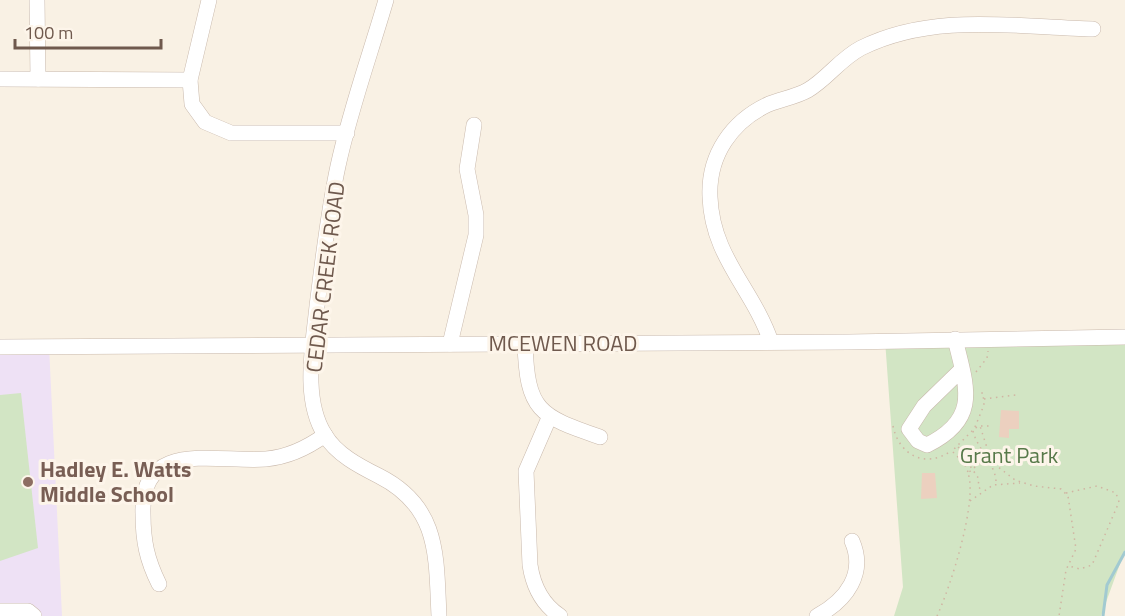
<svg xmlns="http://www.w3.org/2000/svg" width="1125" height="616" viewBox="0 0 1125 616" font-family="'Titillium Web',sans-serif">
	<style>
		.education { fill: #eee1f5 }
		.green { fill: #d2e5c4 }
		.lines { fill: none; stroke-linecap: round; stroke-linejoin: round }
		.stream { stroke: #a2cad1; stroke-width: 3 }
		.building { fill: #ecd0bf }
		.minor-casing { stroke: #c9b9ac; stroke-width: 16 }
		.path { stroke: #d0b4a2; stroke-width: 1.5; stroke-dasharray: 1.5 4.5; stroke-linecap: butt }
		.minor { stroke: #fff; stroke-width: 15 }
		.education-dot { fill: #8d6e63; stroke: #fdf5ea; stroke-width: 2 }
		.labels { text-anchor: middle; stroke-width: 6; stroke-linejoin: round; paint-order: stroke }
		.street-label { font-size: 22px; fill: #6f594d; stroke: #fdf5ea }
		.park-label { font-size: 22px; fill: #577949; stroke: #fdf5ea }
		.education-label { font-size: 22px; font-weight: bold; fill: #785e54; stroke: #fdf5ea; text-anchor: start }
	</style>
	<rect width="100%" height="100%" fill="#f9f1e4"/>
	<path class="education" d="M49 346 62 616H0V347Z"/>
	<g class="green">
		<path d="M1125 337V550L1101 616H894L903 587 885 340Z"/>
		<path d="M21 393 38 548 0 561V395Z"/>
	</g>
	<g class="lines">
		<path class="stream" d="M1103 616 1107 585 1125 552"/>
	</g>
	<g class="building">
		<path d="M1001 410 1019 411V429H1009V438L999 437Z"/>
		<path d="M922 473H935L937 498 921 499Z"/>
	</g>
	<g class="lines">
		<g class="minor-casing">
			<g id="minor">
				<path d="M37 0 38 79"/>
				<path d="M209 0 190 80 192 104 205 122 231 133H347"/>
				<path d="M386 0C370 55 350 110 338 166 328 212 323 259 317 306 313 346 302 399 325 435 336 454 359 466 379 476 440 507 436 556 439 616"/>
				<path d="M0 79 190 80"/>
				<path d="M955 339C967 388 980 419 927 445L918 441 909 429 924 406 962 369"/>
				<path d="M771 342C753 289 712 257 710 197 708 155 732 121 769 104 781 99 796 97 808 90 827 79 840 59 861 48 933 12 1016 27 1093 29"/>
				<path d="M525 343C527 411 539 416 600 437"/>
				<path d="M450 344 476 235V215L467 169 474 125"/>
				<path d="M0 347 849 342 1125 337"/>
				<path d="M549 418 526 471 530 565C533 585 542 604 560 616"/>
				<path d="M159 584C147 560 143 541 143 514 140 438 217 463 266 459 288 457 307 448 325 435"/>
				<path d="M0 611H28L34 616"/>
				<path d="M817 616C847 600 866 573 852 541"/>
			</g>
		</g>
		<g class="path">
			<path d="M976 372 987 358 988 351"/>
			<path d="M984 399 1016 395"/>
			<path d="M893 426C899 455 925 469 951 451"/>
			<path d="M981 426H993"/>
			<path d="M975 427 984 405 983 393H978"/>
			<path d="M973 431C977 449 997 465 996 484"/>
			<path d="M958 447 964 452 966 460 979 479 978 486 982 491"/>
			<path d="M968 472 964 463 952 451 975 428 980 426 989 454"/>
			<path d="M1066 493 1097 486 1116 493 1119 502 1092 565 1080 569 1069 566"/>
			<path d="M970 501 993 485 1020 483"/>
			<path d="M937 616C950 588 978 502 968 473L989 455 997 466 1015 480 1034 486 1061 489 1068 496 1076 549 1066 570 1059 616"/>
		</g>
		<use href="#minor" class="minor"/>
	</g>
	<circle class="education-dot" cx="28" cy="482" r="6"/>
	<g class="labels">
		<g class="street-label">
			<text transform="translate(325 277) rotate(-83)" y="8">CEDAR CREEK ROAD</text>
			<text x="563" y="351">MCEWEN ROAD</text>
		</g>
		<g class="park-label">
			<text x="1009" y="463">Grant Park</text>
		</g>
		<g class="education-label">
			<text x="40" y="477">Hadley E. Watts<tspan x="40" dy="25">Middle School</tspan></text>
		</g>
	</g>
	<path d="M15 39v9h146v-9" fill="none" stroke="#6f594d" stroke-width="3"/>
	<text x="24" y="39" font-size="18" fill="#6f594d" stroke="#fdf5ea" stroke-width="4.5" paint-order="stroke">100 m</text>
</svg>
